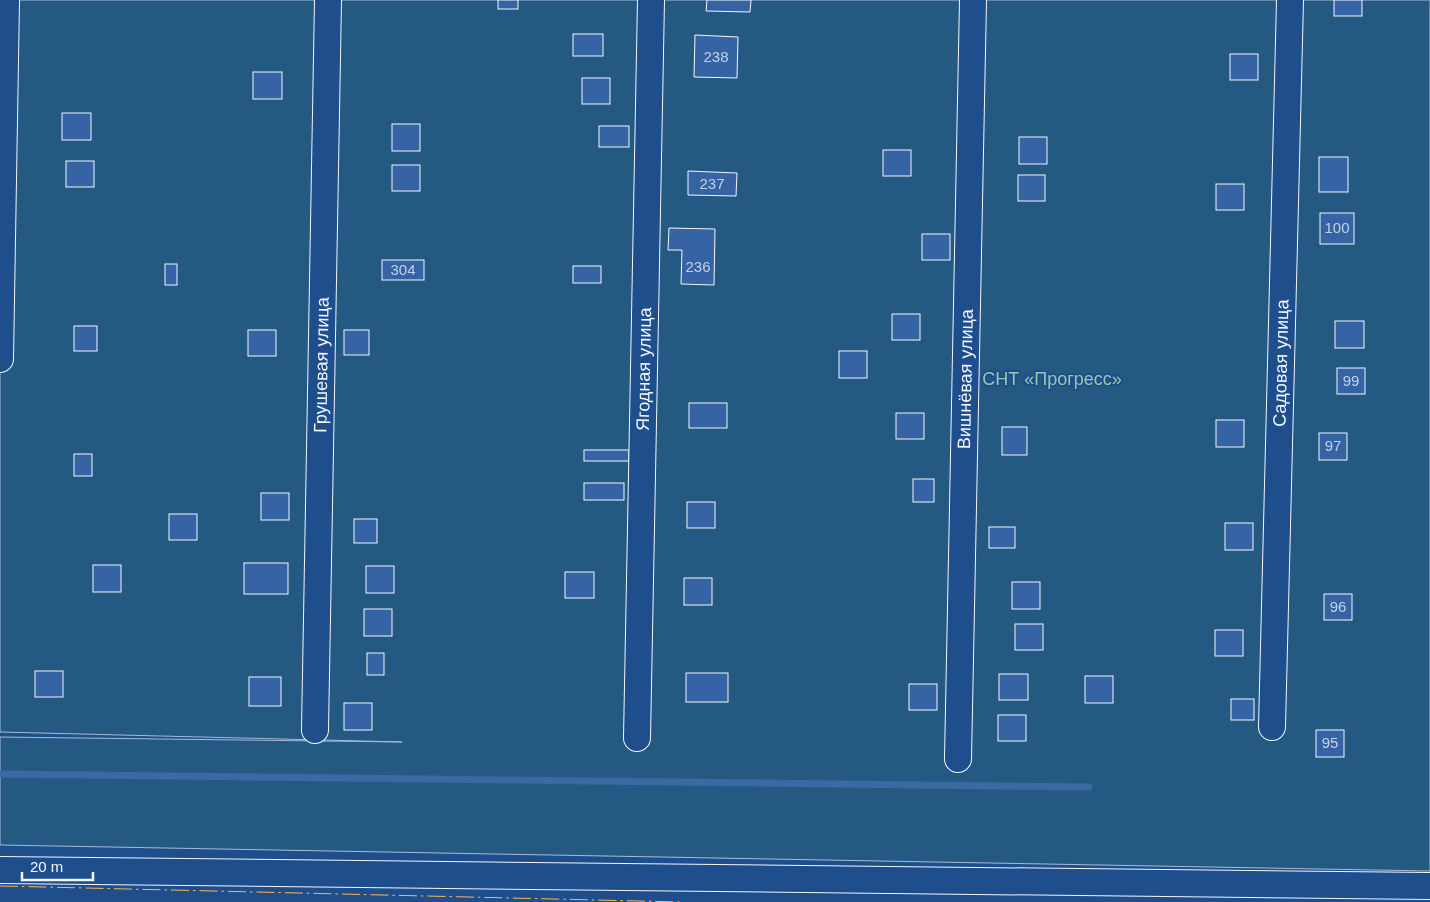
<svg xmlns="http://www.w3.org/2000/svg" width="1430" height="902" viewBox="0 0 1430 902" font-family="Arial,sans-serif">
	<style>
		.green { fill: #245a82; stroke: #a8bbd7 }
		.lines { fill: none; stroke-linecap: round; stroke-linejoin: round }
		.stream { stroke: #3b69a3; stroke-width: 7 }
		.building { fill: #3563a3; stroke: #f2f6ff }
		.minor-casing { stroke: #f2f6ff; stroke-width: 28 }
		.minor { stroke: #1f4e8c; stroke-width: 26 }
		.power { stroke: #ffb74d; stroke-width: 1; stroke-dasharray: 18 4 2.5 4; stroke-linecap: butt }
		.labels { text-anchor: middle; stroke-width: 4; stroke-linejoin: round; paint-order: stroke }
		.number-label { font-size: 15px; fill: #c3d1e8 }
		.street-label { font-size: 18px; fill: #f2f6ff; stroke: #1f4e8c }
		.park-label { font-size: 18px; fill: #97c8a6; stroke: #1f4e8c }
	</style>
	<rect width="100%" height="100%" fill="#1f4e8c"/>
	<path class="green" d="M0 0H1430V871L0 845V737L402 742 0 732Z"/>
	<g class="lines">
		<path class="stream" d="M0 774 1089 787"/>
	</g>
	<g class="building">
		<rect x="498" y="0" width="20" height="9"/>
		<path d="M707 0H751L750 12 706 11Z"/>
		<rect x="1334" y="0" width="28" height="16"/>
		<rect x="573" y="34" width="30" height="22"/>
		<path d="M695 35 738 37 737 78 694 77Z"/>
		<rect x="1230" y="54" width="28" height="26"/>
		<rect x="253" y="72" width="29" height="27"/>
		<rect x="582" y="78" width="28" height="26"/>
		<rect x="62" y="113" width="29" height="27"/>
		<rect x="392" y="124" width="28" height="27"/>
		<rect x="599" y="126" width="30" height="21"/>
		<rect x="1019" y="137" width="28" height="27"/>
		<rect x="883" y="150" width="28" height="26"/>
		<rect x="1319" y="157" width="29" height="35"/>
		<rect x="66" y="161" width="28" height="26"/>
		<rect x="392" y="165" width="28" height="26"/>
		<path d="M688 171 737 173 736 196 688 195Z"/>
		<rect x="1018" y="175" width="27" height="26"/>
		<rect x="1216" y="184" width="28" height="26"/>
		<rect x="1320" y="213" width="34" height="31"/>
		<path d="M669 228 715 229 714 285 681 284 682 250H668Z"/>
		<rect x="922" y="234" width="28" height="26"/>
		<rect x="382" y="260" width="42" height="20"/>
		<rect x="165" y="264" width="12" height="21"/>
		<rect x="573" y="266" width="28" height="17"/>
		<rect x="892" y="314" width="28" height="26"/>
		<rect x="1335" y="321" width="29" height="27"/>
		<rect x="74" y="326" width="23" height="25"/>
		<rect x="248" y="330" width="28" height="26"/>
		<rect x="344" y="330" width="25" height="25"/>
		<rect x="839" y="351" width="28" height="27"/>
		<rect x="1337" y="368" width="28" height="26"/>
		<rect x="689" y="403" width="38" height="25"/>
		<rect x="896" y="413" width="28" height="26"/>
		<rect x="1216" y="420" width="28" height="27"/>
		<rect x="1002" y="427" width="25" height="28"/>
		<rect x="1319" y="433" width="28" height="27"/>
		<rect x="584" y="450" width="45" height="11"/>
		<rect x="74" y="454" width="18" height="22"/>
		<rect x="913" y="479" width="21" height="23"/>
		<rect x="584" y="483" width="40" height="17"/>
		<rect x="261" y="493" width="28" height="27"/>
		<rect x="687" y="502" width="28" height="26"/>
		<rect x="169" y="514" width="28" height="26"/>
		<rect x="354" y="519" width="23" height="24"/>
		<rect x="1225" y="523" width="28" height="27"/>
		<rect x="989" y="527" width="26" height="21"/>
		<rect x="244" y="563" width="44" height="31"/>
		<rect x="93" y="565" width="28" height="27"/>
		<rect x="366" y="566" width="28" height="27"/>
		<rect x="565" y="572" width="29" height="26"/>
		<rect x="684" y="578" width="28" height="27"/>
		<rect x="1012" y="582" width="28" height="27"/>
		<rect x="1324" y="594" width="28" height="26"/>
		<rect x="364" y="609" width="28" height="27"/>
		<rect x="1015" y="624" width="28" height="26"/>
		<rect x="1215" y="630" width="28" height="26"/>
		<rect x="367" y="653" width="17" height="22"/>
		<rect x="35" y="671" width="28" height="26"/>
		<rect x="686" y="673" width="42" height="29"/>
		<rect x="999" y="674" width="29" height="26"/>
		<rect x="1085" y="676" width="28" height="27"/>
		<rect x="249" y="677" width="32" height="29"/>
		<rect x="909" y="684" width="28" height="26"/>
		<rect x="1231" y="699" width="23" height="21"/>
		<rect x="344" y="703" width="28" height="27"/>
		<rect x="998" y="715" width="28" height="26"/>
		<rect x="1316" y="730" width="28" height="27"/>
	</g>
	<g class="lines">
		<g class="minor-casing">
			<g id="minor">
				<path d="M0 359 6 0"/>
				<path id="s1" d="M1272 727 1290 0"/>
				<path id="s2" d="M315 730 328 0"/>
				<path id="s3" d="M637 738 651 0"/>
				<path id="s4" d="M958 759 973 0"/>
				<path d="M0 870 1430 886"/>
			</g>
		</g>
		<use href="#minor" class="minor"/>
		<path class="power" d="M0 886 681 902"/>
	</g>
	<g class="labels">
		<g class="number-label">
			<text x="716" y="62">238</text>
			<text x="712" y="189">237</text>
			<text x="1337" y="233">100</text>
			<text x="698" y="272">236</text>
			<text x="403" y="275">304</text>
			<text x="1351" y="386">99</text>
			<text x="1333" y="451">97</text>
			<text x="1338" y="612">96</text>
			<text x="1330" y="748">95</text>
		</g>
		<g class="street-label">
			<text dy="6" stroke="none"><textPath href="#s1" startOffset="364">Садовая улица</textPath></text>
			<text dy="6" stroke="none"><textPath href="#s2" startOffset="365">Грушевая улица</textPath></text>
			<text dy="6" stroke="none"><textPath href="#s3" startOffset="369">Ягодная улица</textPath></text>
			<text dy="6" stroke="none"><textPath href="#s4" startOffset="380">Вишнёвая улица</textPath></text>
		</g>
		<g class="park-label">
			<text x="1052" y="385">СНТ «Прогресс»</text>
		</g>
	</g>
	<path d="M22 872v8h71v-8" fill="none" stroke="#f2f6ff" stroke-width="2.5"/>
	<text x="30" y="872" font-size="15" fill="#f2f6ff" stroke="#1f4e8c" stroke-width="4" paint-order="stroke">20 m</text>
</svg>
